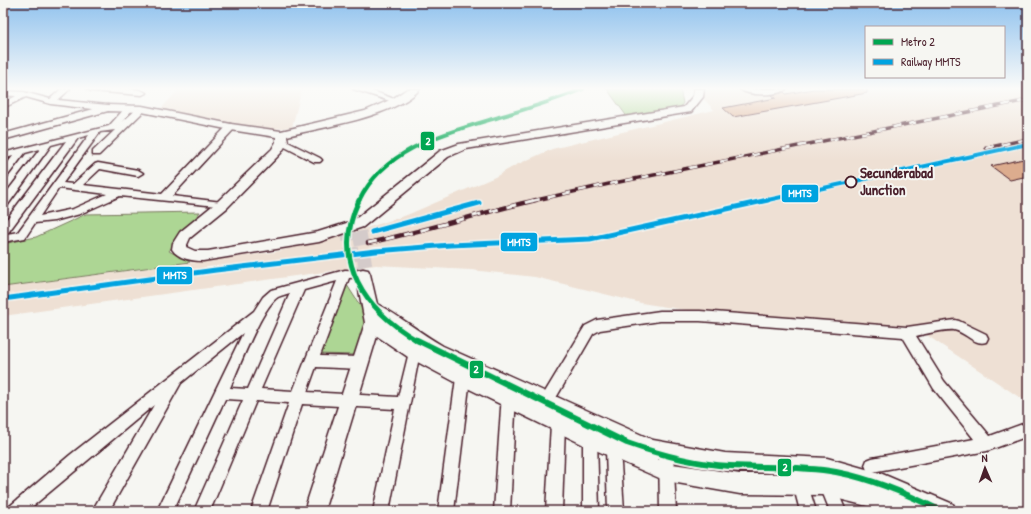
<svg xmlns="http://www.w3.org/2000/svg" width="1031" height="514" viewBox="0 0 1031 514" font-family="'Patrick Hand',sans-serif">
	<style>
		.built { fill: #eee0d4 }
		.green { fill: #add694; stroke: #7c7a60 }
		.building { fill: #dcac8e; stroke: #4a1f2b }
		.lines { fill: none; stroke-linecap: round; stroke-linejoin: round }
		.tertiary-tunnel { stroke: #d4cbca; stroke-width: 14; stroke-dasharray: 14 7; stroke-linecap: butt }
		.minor-casing { stroke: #4a1f2b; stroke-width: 3 }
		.tertiary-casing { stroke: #4a1f2b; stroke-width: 3 }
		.minor { fill: #f6f6f2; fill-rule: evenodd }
		.tertiary { fill: #f6f6f2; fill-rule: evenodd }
		.rail-far1-casing { stroke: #4a1f2b; stroke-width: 3.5 }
		.rail-casing { stroke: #4a1f2b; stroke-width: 4.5 }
		.rail-far1 { stroke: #f6f6f2; stroke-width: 2.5; stroke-dasharray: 8; stroke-linecap: butt }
		.rail { stroke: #f6f6f2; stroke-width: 3; stroke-dasharray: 9; stroke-linecap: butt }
		.rail-1-far1-casing { stroke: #f6f6f2; stroke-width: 6 }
		.rail-1-casing { stroke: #f6f6f2; stroke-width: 8 }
		.rail-1-far1 { stroke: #00a3e0; stroke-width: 4 }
		.rail-1 { stroke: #00a3e0; stroke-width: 5 }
		.metro-1-far2-casing { stroke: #f6f6f2; stroke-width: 6 }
		.metro-1-far1-casing { stroke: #f6f6f2; stroke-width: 8 }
		.metro-1-casing { stroke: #f6f6f2; stroke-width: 10 }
		.metro-1-far2 { stroke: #00a651; stroke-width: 4 }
		.metro-1-far1 { stroke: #00a651; stroke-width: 5 }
		.metro-1 { stroke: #00a651; stroke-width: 6 }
		.stop-dot { fill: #f6f6f2; stroke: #4a1f2b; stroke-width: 2 }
		.labels { text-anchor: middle; stroke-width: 4; stroke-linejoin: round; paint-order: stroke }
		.stop-label { font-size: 15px; font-weight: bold; fill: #4a1f2b; stroke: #f6f6f2; text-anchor: start }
		.line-badge { stroke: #f6f6f2; stroke-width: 1.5 }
		.badge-label { font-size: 11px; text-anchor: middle; font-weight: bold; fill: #fff }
	</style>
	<rect width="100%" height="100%" fill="#f6f6f2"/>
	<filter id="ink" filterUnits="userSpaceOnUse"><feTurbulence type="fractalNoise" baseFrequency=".025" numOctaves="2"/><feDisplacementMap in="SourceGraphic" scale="8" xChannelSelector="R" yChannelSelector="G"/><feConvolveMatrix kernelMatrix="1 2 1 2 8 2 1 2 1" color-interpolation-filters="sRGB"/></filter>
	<g filter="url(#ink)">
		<g class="built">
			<path d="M179 89H302L292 127 265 130 247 129 159 111Z"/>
			<path d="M707 89H1028V403L913 326 699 312 641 303 535 277 471 270 376 265 3 316V287L275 252 345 235 407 215 495 177 516 165 552 149 714 110 703 98Z"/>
		</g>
		<g class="green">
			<path d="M607 89H680L683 103 679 109 628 118Z"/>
			<path d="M200 212 169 251 190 262 3 287V244L36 237 86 214Z"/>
			<path d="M345 282 370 321 359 355 317 354Z"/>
		</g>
		<g class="building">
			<path d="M813 89H867V93L733 117 723 108 776 98 772 95 784 92 786 94Z"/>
			<path d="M1028 158V176L1010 180 991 166Z"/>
		</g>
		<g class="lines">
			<path class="tertiary-tunnel" d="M347 227 355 272 363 274 366 270 358 224"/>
			<g class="minor-casing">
				<g id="minor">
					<path d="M61 89H70L58 100 108 105 112 108 108 111 51 104 26 97 3 108V103L16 96 3 95V91L24 92 50 99Z"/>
					<path d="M87 89C100 89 138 86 146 93L142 95 91 91Z"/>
					<path d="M353 89H367L400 101 396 103Z"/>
					<path d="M129 106 133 109 120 124 139 107H145L146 109 99 155H93V151L115 130 100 132 63 183 73 184 95 164 98 163 138 170 143 173 138 176 100 169 83 185 162 194 228 125 231 124 235 127 234 129 172 196 222 202 227 205 226 207 120 196 80 214 54 221 35 223 25 238 3 242V224L66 141 51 145 7 206 3 207V197L40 149 25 153 6 178 3 179V169L13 156 3 159V153L109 126 126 107ZM89 135 18 232 7 234 78 138ZM59 188 107 194 73 209 40 216Z"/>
					<path d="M282 139 320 158 322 160 320 162H314L279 144 278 142Z"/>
					<path d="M345 270 367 271 369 274 367 277 349 278 320 356 361 357 366 359 367 363 366 367 361 369 316 367 307 392 398 397 410 348 413 342 417 341 421 342 423 346 420 352 389 511H373L395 409 302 404 267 511H251L289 403 256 401 210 511H194L243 400 225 399 173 511H157L243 333 181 383 109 511H92L154 405 27 511H7L10 506 70 455 254 311 263 297 271 290ZM337 281 293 391 261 389 304 290ZM290 293 248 389 230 388C239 368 262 307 278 297 282 295 287 294 290 293Z"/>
					<path d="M660 311H700L907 327 955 320 959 321 986 334 988 338 986 342C975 346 965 332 954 330 945 329 926 334 916 336L944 381 990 436 1028 422V436L987 451 872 472 867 470 865 465 867 460 872 458 974 439 934 389 903 337 700 321H660L600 330 593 334 549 410 544 412 539 410 537 406 539 402 585 326 597 320Z"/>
					<path d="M463 372 468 374 470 378 454 511H438L456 378 458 374Z"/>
					<path d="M509 388 514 390 516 394 510 511H494L502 394 504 390Z"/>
					<path d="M558 418 563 419 565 424 562 511H546L551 424 553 419Z"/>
					<path d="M590 432 595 434 597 439 599 511H583V439L585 434Z"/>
					<path d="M613 442 618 444 620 449 624 511H608L606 449 608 444Z"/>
					<path d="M666 445 671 447 673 452 676 511H660L659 452 661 447Z"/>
					<path d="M801 476 806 479 816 511H800L793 484 796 479Z"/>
					<path d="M828 478 833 481 846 511H830L820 486 823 481Z"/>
				</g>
			</g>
			<g class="tertiary-casing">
				<g id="tertiary">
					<path d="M407 89H420C395 117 322 127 287 136L288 142 281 153 227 208 190 238 186 247 195 251H208L318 232 353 221 440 151 459 144 684 107 693 96 694 89H704L703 97 691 112 466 149 448 157 363 227 319 242 203 261C193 261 178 259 172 249L173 243 180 232 217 202 272 149 276 142V137L231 130 142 112 108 111 3 140V134L108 105 142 106 231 124 281 131 365 111 392 99Z"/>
					<path d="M740 89H786C778 96 748 96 740 89Z"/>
					<path d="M363 269 368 270 370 274 377 304C400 316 420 333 443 346L653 440 725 453 827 458 880 473 953 504 956 511H887L823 495 740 494 666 481 584 445 457 383 408 357 377 336 324 511H304L365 323 356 274 358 270ZM657 459 725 471 792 474H740L666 463Z"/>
				</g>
			</g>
			<use href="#minor" class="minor"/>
			<use href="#tertiary" class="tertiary"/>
			<g class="rail-far1-casing">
				<g id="rail-far1">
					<path d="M986 148 1028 139"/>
					<path d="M532 201 609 184 1028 100"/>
				</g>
			</g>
			<g class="rail-casing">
				<path id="rail" d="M368 243C425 231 480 213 536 200"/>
			</g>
			<use href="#rail-far1" class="rail-far1"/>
			<use href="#rail" class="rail"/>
			<g class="rail-1-far1-casing">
				<path id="rail-1-far1" d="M763 201 1028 144"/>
			</g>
			<g class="rail-1-casing">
				<g id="rail-1">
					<path d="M372 232 479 203"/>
					<path d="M3 299 216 270 376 251 450 245 590 239 768 200"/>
				</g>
			</g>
			<use href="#rail-1-far1" class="rail-1-far1"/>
			<use href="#rail-1" class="rail-1"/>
			<g class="metro-1-far2-casing">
				<path id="metro-1-far2" d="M359 201C384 148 446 133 499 117 527 109 555 100 583 89"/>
			</g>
			<g class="metro-1-far1-casing">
				<path id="metro-1-far1" d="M359 200C330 261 365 310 418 341"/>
			</g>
			<g class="metro-1-casing">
				<path id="metro-1" d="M417 340 627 443C661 455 695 464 730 466 765 468 801 466 836 472 873 479 908 494 941 511"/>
			</g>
			<use href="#metro-1-far2" class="metro-1-far2"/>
			<use href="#metro-1-far1" class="metro-1-far1"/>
			<use href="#metro-1" class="metro-1"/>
		</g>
	</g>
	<linearGradient id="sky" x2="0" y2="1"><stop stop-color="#90c2ee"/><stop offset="0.55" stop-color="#fbfbf9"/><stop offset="1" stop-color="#fbfbf9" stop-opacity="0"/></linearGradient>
	<rect width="1031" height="161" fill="url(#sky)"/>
	<circle class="stop-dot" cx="851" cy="182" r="5.5"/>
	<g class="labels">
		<g class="stop-label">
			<text x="860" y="178">Secunderabad<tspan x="860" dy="17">Junction</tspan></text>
		</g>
	</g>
	<g class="line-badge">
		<rect x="420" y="131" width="15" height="20" rx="4" fill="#00a651"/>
		<rect x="781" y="184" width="38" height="19" rx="4" fill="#00a3e0"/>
		<rect x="500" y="232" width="38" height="20" rx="4" fill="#00a3e0"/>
		<rect x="156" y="266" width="37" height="19" rx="4" fill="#00a3e0"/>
		<rect x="469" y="360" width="15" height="19" rx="4" fill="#00a651"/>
		<rect x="777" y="458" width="15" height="19" rx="4" fill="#00a651"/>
	</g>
	<g class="badge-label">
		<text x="428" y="145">2</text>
		<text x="800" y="197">MMTS</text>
		<text x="519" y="246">MMTS</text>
		<text x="175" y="279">MMTS</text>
		<text x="476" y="373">2</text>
		<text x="785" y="471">2</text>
	</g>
	<rect width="1031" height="514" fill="none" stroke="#f6f6f2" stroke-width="16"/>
	<rect x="8" y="8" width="1015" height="498" fill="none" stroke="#4a1f2b" stroke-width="1.5" filter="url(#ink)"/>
	<rect x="865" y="26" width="140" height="52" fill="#f6f6f2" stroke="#b1a0a2"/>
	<rect x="873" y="39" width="20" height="6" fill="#00a651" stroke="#b1a0a2"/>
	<text x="901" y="46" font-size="12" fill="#4a1f2b">Metro 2</text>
	<rect x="873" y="59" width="20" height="6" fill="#00a3e0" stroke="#b1a0a2"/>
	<text x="901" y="66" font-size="12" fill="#4a1f2b">Railway MMTS</text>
	<g transform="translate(985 468) rotate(358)" stroke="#f6f6f2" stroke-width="3" paint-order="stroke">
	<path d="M0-3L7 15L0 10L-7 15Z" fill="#4a1f2b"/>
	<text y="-6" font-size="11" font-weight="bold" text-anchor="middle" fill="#4a1f2b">N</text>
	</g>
</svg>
